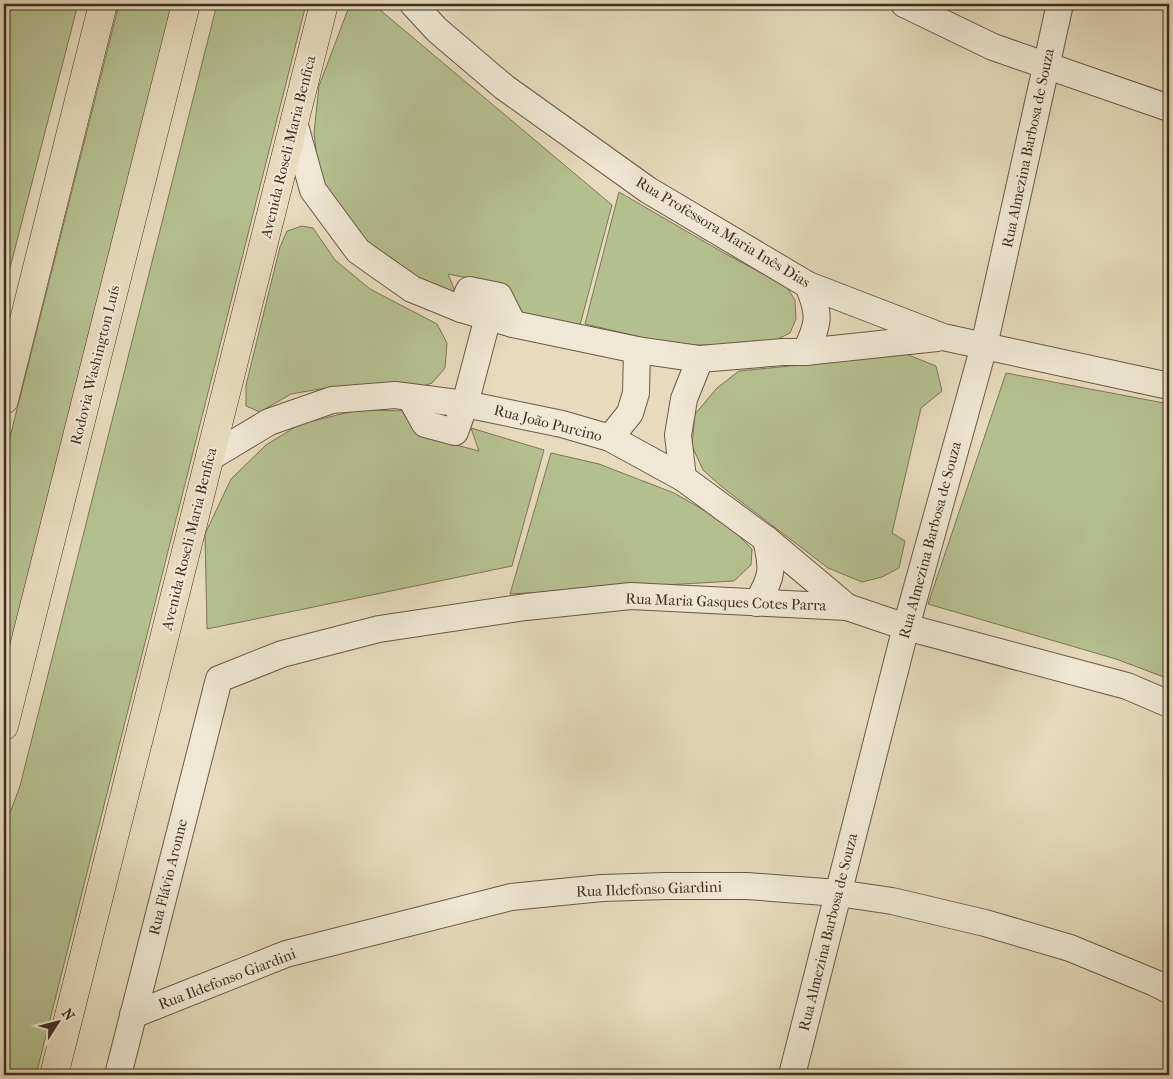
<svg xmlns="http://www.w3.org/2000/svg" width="1173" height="1079" viewBox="0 0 1173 1079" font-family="'IM FELL French Canon',serif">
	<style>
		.green { fill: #b5c091; stroke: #7a7758 }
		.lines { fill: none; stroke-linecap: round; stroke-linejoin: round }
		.minor-casing { stroke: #695947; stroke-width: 28 }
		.major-casing { stroke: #3f2e20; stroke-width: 29 }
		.highway-casing { stroke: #3f2e20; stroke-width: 29 }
		.minor { stroke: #efe8d4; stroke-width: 26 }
		.major { stroke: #e6dbbd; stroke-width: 28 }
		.highway { stroke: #e6dbbd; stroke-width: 28 }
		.labels { text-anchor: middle; stroke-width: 4; stroke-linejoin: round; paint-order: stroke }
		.street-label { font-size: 15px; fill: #3f2e20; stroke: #efe8d4 }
	</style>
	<rect width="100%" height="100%" fill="#e6dbbd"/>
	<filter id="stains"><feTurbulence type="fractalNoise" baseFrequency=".004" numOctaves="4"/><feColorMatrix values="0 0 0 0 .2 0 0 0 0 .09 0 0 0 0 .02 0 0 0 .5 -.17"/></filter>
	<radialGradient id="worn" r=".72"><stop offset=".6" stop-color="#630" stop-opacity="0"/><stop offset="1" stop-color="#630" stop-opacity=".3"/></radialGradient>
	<g class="green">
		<path d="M4 4H78L4 291Z"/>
		<path d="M119 4H175L4 674V461Z"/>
		<path d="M217 4H306L36 1075H4V829L20 786Z"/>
		<path d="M350 4H373L612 205 580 325 517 312 503 285 448 274 457 296 381 260 333 205 318 168 314 133 319 86Z"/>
		<path d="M619 192 724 253 786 286 795 300 796 319 790 333 770 343 733 346 670 344 585 324Z"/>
		<path d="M302 226 313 228 335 260 370 289 437 324 447 343 445 368 432 383 415 389 332 387 291 394 260 412 246 406V385L280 247 287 231Z"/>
		<path d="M901 352 936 366 942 391 921 408 892 533 905 541 899 568 882 577 862 582 828 568 722 487 703 470 692 446 695 414 717 388 739 371 841 361Z"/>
		<path d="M1006 373 1169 404V679L1116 659 928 604Z"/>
		<path d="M358 410 409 411 425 437 479 451 471 428 544 450 512 566 207 629 205 534 231 479 266 445 300 424Z"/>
		<path d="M551 453 599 464 674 493 726 523 752 549 751 565 734 581 510 594Z"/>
	</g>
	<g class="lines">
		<g class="minor-casing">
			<g id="minor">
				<path d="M413 4 437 30 504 87 648 190 808 285 943 337 1169 386"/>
				<path d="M904 4 993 47 1169 108"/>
				<path d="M294 122 313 190 358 251 412 289 461 309 513 324 637 350 700 359 783 352H805L937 338"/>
				<path d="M461 309 469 290 499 296 513 324"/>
				<path d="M805 352C820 323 820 314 808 285"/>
				<path d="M410 397 425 424 455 432 465 404 488 317"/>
				<path d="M610 438 630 413 636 393 637 350"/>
				<path d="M209 458 269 422 332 400 395 395 465 404 562 424 610 438 683 478 766 539 847 607"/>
				<path d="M683 478 678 435 684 399 700 359"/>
				<path d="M757 603C773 576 773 569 766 539"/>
				<path d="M133 1015 286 954 511 897 602 888 665 886H747L838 893 892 901 985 923 1070 948 1155 983 1169 990"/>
				<path d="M118 1075 219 679 282 654 379 629 526 607 631 596 847 607 906 627 1127 686 1169 704"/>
				<path d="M792 1075 906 627 984 346 1060 4"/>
			</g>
		</g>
		<g class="major-casing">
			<path id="major" d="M54 1075 324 4"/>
		</g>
		<g class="highway-casing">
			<g id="highway">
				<path d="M4 400 103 4"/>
				<path d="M4 726 186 4"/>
			</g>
		</g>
		<use href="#minor" class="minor"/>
		<use href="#major" class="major"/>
		<use href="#highway" class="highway"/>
	</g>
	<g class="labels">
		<g class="street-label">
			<text transform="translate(288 147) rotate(-76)" y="5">Avenida Roseli Maria Benfica</text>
			<text transform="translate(1028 148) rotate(-78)" y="5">Rua Almezina Barbosa de Souza</text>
			<text transform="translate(723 232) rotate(31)" y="5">Rua Professora Maria Inês Dias</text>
			<text transform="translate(95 365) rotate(-76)" y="5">Rodovia Washington Luís</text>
			<text transform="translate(548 423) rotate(14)" y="5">Rua João Purcino</text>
			<text transform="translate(189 539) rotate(-76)" y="5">Avenida Roseli Maria Benfica</text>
			<text transform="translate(930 540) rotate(-75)" y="5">Rua Almezina Barbosa de Souza</text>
			<text transform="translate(726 602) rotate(2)" y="5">Rua Maria Gasques Cotes Parra</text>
			<text transform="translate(168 877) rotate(-76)" y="5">Rua Flávio Aronne</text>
			<text transform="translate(649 889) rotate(-2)" y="5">Rua Ildefonso Giardini</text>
			<text transform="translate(828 932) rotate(-76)" y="5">Rua Almezina Barbosa de Souza</text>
			<text transform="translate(227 979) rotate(-21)" y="5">Rua Ildefonso Giardini</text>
		</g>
	</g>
	<rect width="1173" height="1079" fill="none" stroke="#e6dbbd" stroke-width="20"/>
	<rect x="5" y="5" width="1163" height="1069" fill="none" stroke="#3f2e20" stroke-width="2.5"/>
	<rect x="10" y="10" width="1153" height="1059" fill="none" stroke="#3f2e20"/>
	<g transform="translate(58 1022) rotate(54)" stroke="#efe8d4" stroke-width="4" paint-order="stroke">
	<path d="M0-4L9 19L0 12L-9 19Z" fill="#3f2e20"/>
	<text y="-8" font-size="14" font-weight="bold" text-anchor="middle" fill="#3f2e20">N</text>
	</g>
	<rect width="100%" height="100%" filter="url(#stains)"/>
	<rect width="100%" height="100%" fill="url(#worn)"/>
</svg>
